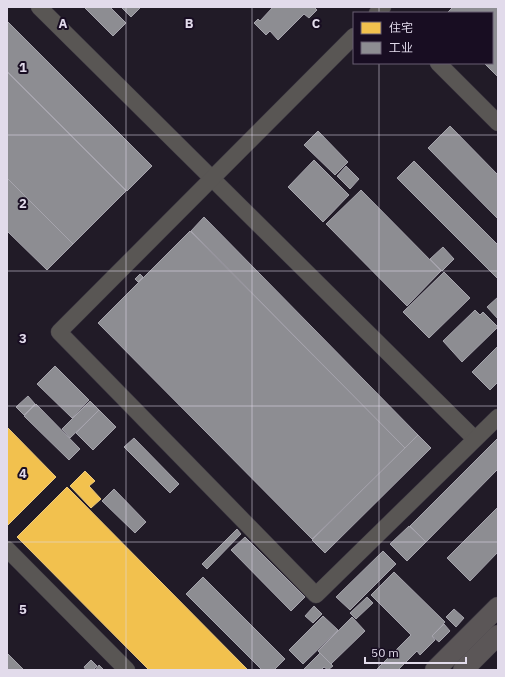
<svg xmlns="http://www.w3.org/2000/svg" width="505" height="677" viewBox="0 0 505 677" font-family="'IBM Plex Sans','Noto Sans SC',sans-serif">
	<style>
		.homes { fill: #f2c14e; stroke: #edc97d }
		.industry { fill: #8d8d92; stroke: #a6a4ad }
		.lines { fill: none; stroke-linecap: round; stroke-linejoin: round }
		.minor-casing { stroke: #3c3742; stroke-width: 17 }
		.major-casing { stroke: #3c3742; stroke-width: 21 }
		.minor { stroke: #595654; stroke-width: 16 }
		.major { stroke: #5b5657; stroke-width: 20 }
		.grid { fill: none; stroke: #e2dbeb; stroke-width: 1; stroke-opacity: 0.55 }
		.grid-label { font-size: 13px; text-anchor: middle; font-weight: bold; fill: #e2dbeb; stroke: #180d22; stroke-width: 4; stroke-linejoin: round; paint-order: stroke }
	</style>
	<rect width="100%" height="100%" fill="#211b27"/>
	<g class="homes">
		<path d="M7 427 56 477 8 525H7Z"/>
		<path d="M85 471 95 481 89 486 101 499 91 508 70 486Z"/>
		<path d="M67 487 248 670H149L17 537Z"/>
	</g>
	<g class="industry">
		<path d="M84 7H110L126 23 113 36Z"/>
		<path d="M121 7H141L131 17Z"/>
		<path d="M273 7H314L317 10 309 18 304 14 278 40 270 31 266 35 254 23 258 19 260 21Z"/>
		<path d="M453 7H498V77L484 63H492V13H447Z"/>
		<path d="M7 21 152 166 127 191 7 71Z"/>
		<path d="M7 72 126 191 73 244 7 178Z"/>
		<path d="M450 126 498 175V219L428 148Z"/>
		<path d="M318 131 348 162 335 175 304 145Z"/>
		<path d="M314 160 349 195 323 222 288 187Z"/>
		<path d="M414 161 498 245V279L397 178Z"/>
		<path d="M346 166 359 179 350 189 337 176Z"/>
		<path d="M7 178 73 244 47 270 7 231Z"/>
		<path d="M361 190 441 271 407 306 326 224Z"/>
		<path d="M204 217 418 435 405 448 191 231Z"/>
		<path d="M190 231 405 448 312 539 98 323Z"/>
		<path d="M443 247 454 259 442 271 430 259Z"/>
		<path d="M444 272 470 298 429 338 403 312Z"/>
		<path d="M140 274 143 277 138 282 135 279Z"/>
		<path d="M498 297V319L487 307Z"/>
		<path d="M475 310 480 315 483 312 498 327 462 362 443 341Z"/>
		<path d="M498 346V382L490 390 472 372Z"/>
		<path d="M55 366 89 400 72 418 37 384Z"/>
		<path d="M28 396 35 404 24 415 16 407Z"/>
		<path d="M90 401 99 410 70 438 62 429Z"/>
		<path d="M36 404 80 449 69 460 24 416Z"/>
		<path d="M99 410 116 427 93 450 76 433Z"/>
		<path d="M418 435 431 448 325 553 312 540Z"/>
		<path d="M134 438 179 484 170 493 124 447Z"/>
		<path d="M498 438V469L426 542 410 526Z"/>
		<path d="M114 489 146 522 135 533 102 501Z"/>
		<path d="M498 507V552L470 581 447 558Z"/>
		<path d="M409 526 426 542 407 561 390 544Z"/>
		<path d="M237 529 241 534 207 569 202 564Z"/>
		<path d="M245 537 305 597 291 611 231 550Z"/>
		<path d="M383 551 396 564 350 610 336 597Z"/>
		<path d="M394 572 445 622 432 636 435 640 420 655 417 651 398 670H376L411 635 371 595Z"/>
		<path d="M203 577 285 659 274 670H262L186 594Z"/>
		<path d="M367 597 373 603 356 619 350 613Z"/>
		<path d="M314 606 322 614 313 623 305 616Z"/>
		<path d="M454 609 464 618 456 627 446 617Z"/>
		<path d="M323 616 338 630 303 664 289 650Z"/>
		<path d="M352 617 365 631 331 664 318 651Z"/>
		<path d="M444 624 450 631 439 642 432 636Z"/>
		<path d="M7 653 24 670H7Z"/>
		<path d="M320 653 333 666 328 670 324 667 321 670H303Z"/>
		<path d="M91 660 97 666 93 670H86L84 667Z"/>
		<path d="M99 665 104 670H95Z"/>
	</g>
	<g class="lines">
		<g class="minor-casing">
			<g id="minor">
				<path d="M39 7 475 439"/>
				<path d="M377 13 383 7"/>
				<path d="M354 36 59 332 316 595 498 417"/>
				<path d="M438 63 498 123"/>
				<path d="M7 549 127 670"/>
			</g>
		</g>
		<g class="major-casing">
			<g id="major">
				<path d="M435 670 498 607"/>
				<path d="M463 670 498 635"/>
			</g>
		</g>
		<use href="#minor" class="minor"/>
		<use href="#major" class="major"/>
	</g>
	<path class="grid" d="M126 7V670M252 7V670M379 7V13M379 63V670M7 135H498M7 271H498M7 406H498M7 542H498"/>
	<g class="grid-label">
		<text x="63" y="28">A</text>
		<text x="189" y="28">B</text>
		<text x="316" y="28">C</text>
		<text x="23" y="72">1</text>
		<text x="23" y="208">2</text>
		<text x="23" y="343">3</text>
		<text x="23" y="478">4</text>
		<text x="23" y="614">5</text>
	</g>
	<rect width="505" height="677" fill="none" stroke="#e2dbeb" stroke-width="16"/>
	<rect x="353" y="12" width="140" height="52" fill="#180d22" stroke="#695f72"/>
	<rect x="361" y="22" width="20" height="12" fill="#f2c14e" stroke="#695f72"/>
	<text x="389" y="32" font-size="12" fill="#e2dbeb">住宅</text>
	<rect x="361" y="42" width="20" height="12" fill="#8d8d92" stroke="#695f72"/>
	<text x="389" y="52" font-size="12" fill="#e2dbeb">工业</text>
	<path d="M365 657v6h101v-6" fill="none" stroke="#e2dbeb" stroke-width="2"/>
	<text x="371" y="657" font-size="12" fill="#e2dbeb" stroke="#180d22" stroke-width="3" paint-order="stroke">50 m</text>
</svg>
